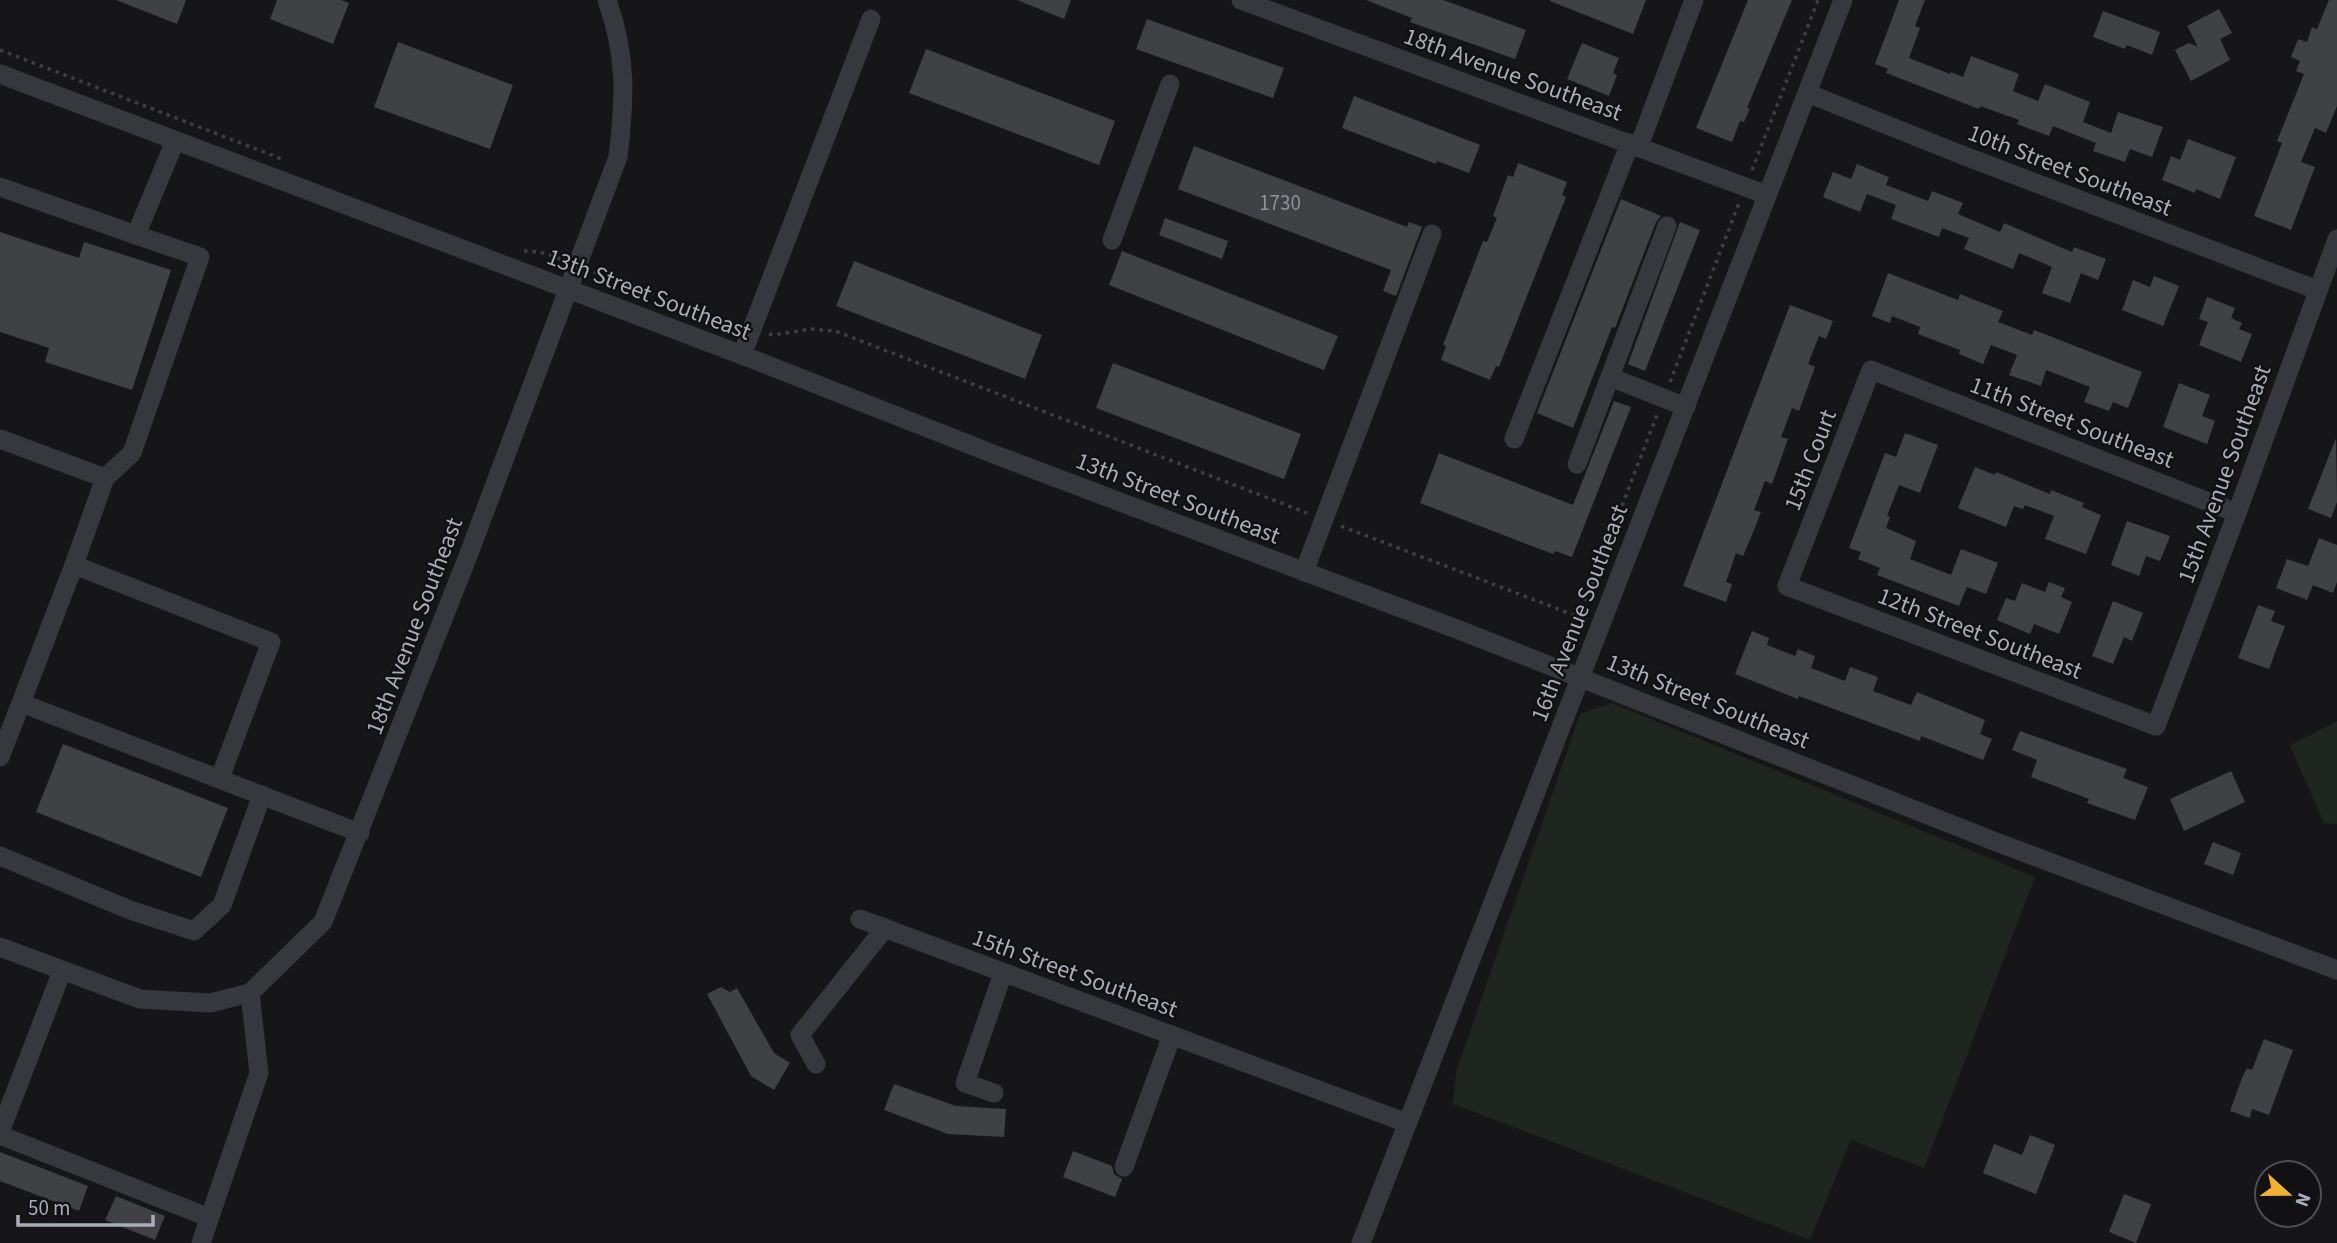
<svg xmlns="http://www.w3.org/2000/svg" width="2337" height="1243" viewBox="0 0 2337 1243" font-family="'Source Sans 3',sans-serif">
	<style>
		.green { fill: #1e261f }
		.building { fill: #404145 }
		.lines { fill: none; stroke-linecap: round; stroke-linejoin: round }
		.path { stroke: #3d3f44; stroke-width: 3.5; stroke-dasharray: 3.5 5; stroke-linecap: butt }
		.minor { stroke: #37383d; stroke-width: 19 }
		.labels { text-anchor: middle; stroke-width: 5; stroke-linejoin: round; paint-order: stroke }
		.number-label { font-size: 21px; fill: #8e929b }
		.street-label { font-size: 24px; fill: #a8adb8; stroke: #111113 }
	</style>
	<rect width="100%" height="100%" fill="#161618"/>
	<g class="green">
		<path d="M1612 703 2035 877 1924 1168 1851 1140 1810 1240 1453 1104 1456 1072 1580 714Z"/>
		<path d="M2337 721V824L2324 823 2290 746Z"/>
	</g>
	<g class="building">
		<path d="M116 0H186L177 24Z"/>
		<path d="M277 0H341L349 3 333 44 270 19Z"/>
		<path d="M1017 0H1071L1064 19Z"/>
		<path d="M1366 0H1443L1526 30 1515 59 1410 22 1412 18Z"/>
		<path d="M1646 0 1633 34 1550 1V0Z"/>
		<path d="M1748 0H1792L1747 108 1750 109 1744 122 1740 121 1732 142 1696 128Z"/>
		<path d="M1899 0H1925L1915 26 1920 28 1909 58 1950 74 1951 72 1963 77 1971 56 2019 74 2013 91 2038 101 2045 84 2090 102 2083 122 2111 133 2118 112 2163 127 2152 157 2130 149 2125 162 2093 151 2096 143 2053 126 2049 136 2017 124 2019 120 1980 106 1979 109 1886 73 1888 69 1875 64Z"/>
		<path d="M2329 0H2337V106L2326 133 2315 128 2301 162 2315 167 2291 230 2254 216 2282 143 2277 141 2304 74 2296 71 2300 61 2291 57 2298 39 2307 42 2312 27 2317 29Z"/>
		<path d="M2219 9 2232 33 2220 39 2230 60 2191 81 2175 50 2189 43 2198 47 2187 26Z"/>
		<path d="M2103 11 2160 32 2152 55 2127 45 2125 49 2093 37Z"/>
		<path d="M1147 19 1284 68 1273 98 1136 49Z"/>
		<path d="M398 42 513 85 490 149 374 107Z"/>
		<path d="M1582 43 1619 58 1613 73 1617 75 1609 96 1567 79Z"/>
		<path d="M926 49 1115 121 1099 165 909 93Z"/>
		<path d="M1354 96 1480 145 1469 173 1437 161 1436 164 1342 128Z"/>
		<path d="M2188 139 2236 157 2220 199 2196 189 2195 193 2162 180 2171 156 2180 160Z"/>
		<path d="M1194 146 1407 227 1409 222 1422 227 1396 296 1383 291 1391 270 1178 189Z"/>
		<path d="M1518 163 1567 182 1562 195 1566 197 1499 367 1496 366 1490 380 1441 360 1446 346 1443 345 1483 241 1487 242 1497 218 1493 216 1508 175 1513 177Z"/>
		<path d="M1857 164 1889 177 1886 185 1928 201 1932 191 1963 203 1958 214 2000 232 2004 223 2072 252 2074 247 2106 259 2098 280 2081 273 2070 303 2042 293 2052 267 2019 253 2013 269 1993 261 1964 249 1969 238 1942 228 1939 237 1891 219 1896 205 1867 194 1860 212 1823 197 1833 172 1851 179Z"/>
		<path d="M1621 199 1661 216 1656 222 1615 328 1612 327 1573 428 1537 413Z"/>
		<path d="M1165 218 1228 241 1222 259 1159 235Z"/>
		<path d="M1680 222 1700 230 1645 371 1628 364Z"/>
		<path d="M0 232 79 258 84 242 171 270 132 390 45 362 49 348 0 332Z"/>
		<path d="M1122 251 1338 336 1324 370 1109 285Z"/>
		<path d="M854 261 1042 335 1025 379 836 306Z"/>
		<path d="M1888 273 1958 300 1960 294 2003 311 1998 322 2032 335 2034 330 2142 372 2128 408 2113 402 2109 411 2084 402 2090 387 2046 370 2041 386 2009 375 2017 355 1991 345 1983 364 1959 354 1960 350 1918 334 1920 327 1892 316 1890 323 1872 316Z"/>
		<path d="M2154 276 2179 286 2163 326 2122 310 2133 280 2150 287Z"/>
		<path d="M2207 297 2235 308 2231 318 2242 323 2239 329 2252 334 2241 362 2199 345 2208 322 2199 319Z"/>
		<path d="M1790 305 1833 321 1826 339 1819 336 1808 364 1815 367 1799 411 1792 408 1781 437 1788 439 1772 484 1765 481 1754 510 1761 512 1754 530 1743 556 1736 553 1726 582 1732 584 1726 602 1683 586Z"/>
		<path d="M1113 363 1301 434 1284 479 1096 408Z"/>
		<path d="M2179 383 2210 395 2202 416 2215 421 2207 444 2163 427Z"/>
		<path d="M1614 401 1631 407 1572 557 1555 551 1553 554 1420 503 1439 453 1573 505Z"/>
		<path d="M1905 433 1938 445 1920 493 1899 485 1887 516 1890 517 1886 528 1916 541 1910 559 1951 575 1961 549 1998 563 1986 594 1967 587 1959 606 1877 575 1880 568 1858 559 1861 552 1849 548 1885 453 1896 457Z"/>
		<path d="M2336 438 2337 502 2331 518 2308 509Z"/>
		<path d="M1975 467 1995 475 1996 472 2050 494 2051 490 2084 503 2082 507 2101 515 2086 554 2045 539 2054 516 2025 505 2023 509 2014 506 2006 527 1958 508Z"/>
		<path d="M2127 521 2170 536 2160 561 2146 556 2139 576 2111 565Z"/>
		<path d="M2319 538 2337 545V582L2333 593 2313 585 2307 600 2276 588 2287 559 2308 566Z"/>
		<path d="M2049 582 2065 588 2061 597 2072 602 2059 634 2034 624 2030 634 1997 620 2006 598 2015 601 2022 583 2045 592Z"/>
		<path d="M2113 601 2143 613 2132 641 2124 637 2113 664 2092 656Z"/>
		<path d="M2258 605 2275 611 2271 621 2285 626 2269 669 2238 658Z"/>
		<path d="M1752 631 1769 638 1767 645 1795 656 1798 649 1815 656 1811 668 1845 681 1850 667 1878 677 1873 691 1911 705 1917 692 1985 720 1980 734 1992 739 1983 760 1921 736 1920 741 1799 696 1798 699 1735 674Z"/>
		<path d="M2020 731 2127 769 2123 778 2148 787 2135 820 2087 803 2089 799 2031 777 2037 760 2012 750Z"/>
		<path d="M63 744 228 808 201 877 36 812Z"/>
		<path d="M2231 771 2245 802 2184 831 2170 799Z"/>
		<path d="M2213 842 2241 853 2233 875 2204 864Z"/>
		<path d="M721 987 730 992 737 988 774 1053 790 1063 774 1090 751 1076 707 994Z"/>
		<path d="M2264 1039 2293 1050 2269 1115 2252 1109 2250 1118 2230 1111 2242 1078 2247 1068 2252 1070Z"/>
		<path d="M894 1084 956 1106 1006 1109 1004 1137 948 1134 884 1110Z"/>
		<path d="M2030 1135 2055 1145 2036 1194 1983 1173 1994 1144 2022 1155Z"/>
		<path d="M1073 1151 1112 1166 1114 1174 1122 1179 1115 1197 1063 1177Z"/>
		<path d="M0 1152 88 1186 79 1211 0 1181Z"/>
		<path d="M2124 1194 2151 1204 2136 1243 2109 1232Z"/>
		<path d="M116 1196 165 1216 155 1240 105 1220Z"/>
	</g>
	<g class="lines">
		<g class="path">
			<path d="M0 50 282 159"/>
			<path d="M1752 170 1818 0"/>
			<path d="M524 251 540 252 561 259"/>
			<path d="M594 272 735 324"/>
			<path d="M769 334 774 335 811 329 835 331 1307 513"/>
			<path d="M1670 382 1739 203"/>
			<path d="M1341 526 1579 617 1657 415"/>
		</g>
		<g class="minor">
			<path d="M1241 0 1767 195"/>
			<path d="M0 74 742 355 996 455 1467 633 1991 840 2337 970"/>
			<path d="M1807 93 1957 153 2317 290"/>
			<path d="M1639 146 1694 0"/>
			<path d="M0 187 136 235 175 141"/>
			<path d="M136 235 200 257 132 453 105 478 74 565 271 642 220 778"/>
			<path d="M1112 240 1170 84"/>
			<path d="M742 355 871 19"/>
			<path d="M1610 377 1686 407"/>
			<path d="M0 439 105 478"/>
			<path d="M1514 439 1630 143"/>
			<path d="M1577 464 1667 226"/>
			<path d="M2237 513 1871 370 1787 586 2156 726 2237 513 2337 239"/>
			<path d="M1304 572 1432 234"/>
			<path d="M21 703 74 565"/>
			<path d="M0 757 21 703 360 833"/>
			<path d="M0 856 130 910 194 931 222 905 262 795"/>
			<path d="M860 919 1407 1123"/>
			<path d="M0 947 140 999 210 1003 250 993"/>
			<path d="M816 1064 800 1035 885 928"/>
			<path d="M994 1093 965 1083 1003 973"/>
			<path d="M0 1132 62 971"/>
			<path d="M0 1135 210 1218"/>
			<path d="M1124 1167 1172 1035"/>
			<path d="M201 1243 259 1073 250 993 323 922 468 556 618 157C625 99 627 56 607 0"/>
			<path d="M1361 1243 1843 0"/>
		</g>
	</g>
	<g class="labels">
		<g class="number-label">
			<text x="1280" y="210">1730</text>
		</g>
		<g class="street-label">
			<text transform="translate(1513 74) rotate(20)" y="8">18th Avenue Southeast</text>
			<text transform="translate(2070 170) rotate(21)" y="8">10th Street Southeast</text>
			<text transform="translate(649 294) rotate(21)" y="8">13th Street Southeast</text>
			<text transform="translate(2072 422) rotate(21)" y="8">11th Street Southeast</text>
			<text transform="translate(1810 460) rotate(-69)" y="8">15th Court</text>
			<text transform="translate(2224 474) rotate(-70)" y="8">15th Avenue Southeast</text>
			<text transform="translate(1178 498) rotate(21)" y="8">13th Street Southeast</text>
			<text transform="translate(1579 613) rotate(-69)" y="8">16th Avenue Southeast</text>
			<text transform="translate(414 626) rotate(-69)" y="8">18th Avenue Southeast</text>
			<text transform="translate(1980 633) rotate(21)" y="8">12th Street Southeast</text>
			<text transform="translate(1708 701) rotate(22)" y="8">13th Street Southeast</text>
			<text transform="translate(1075 973) rotate(20)" y="8">15th Street Southeast</text>
		</g>
	</g>
	<g transform="translate(2288 1194) rotate(111)"><circle r="33" fill="#111113" stroke="#4d4f55" stroke-width="2"/>
	<path d="M0-5L12 26L0 18L-12 26Z" fill="#f2b134"/>
	<text y="-10" font-size="19" font-weight="bold" text-anchor="middle" fill="#a8adb8">N</text>
	</g>
	<path d="M18 1215v10h135v-10" fill="none" stroke="#a8adb8" stroke-width="3.5"/>
	<text x="28" y="1215" font-size="21" fill="#a8adb8" stroke="#111113" stroke-width="5" paint-order="stroke">50 m</text>
</svg>
